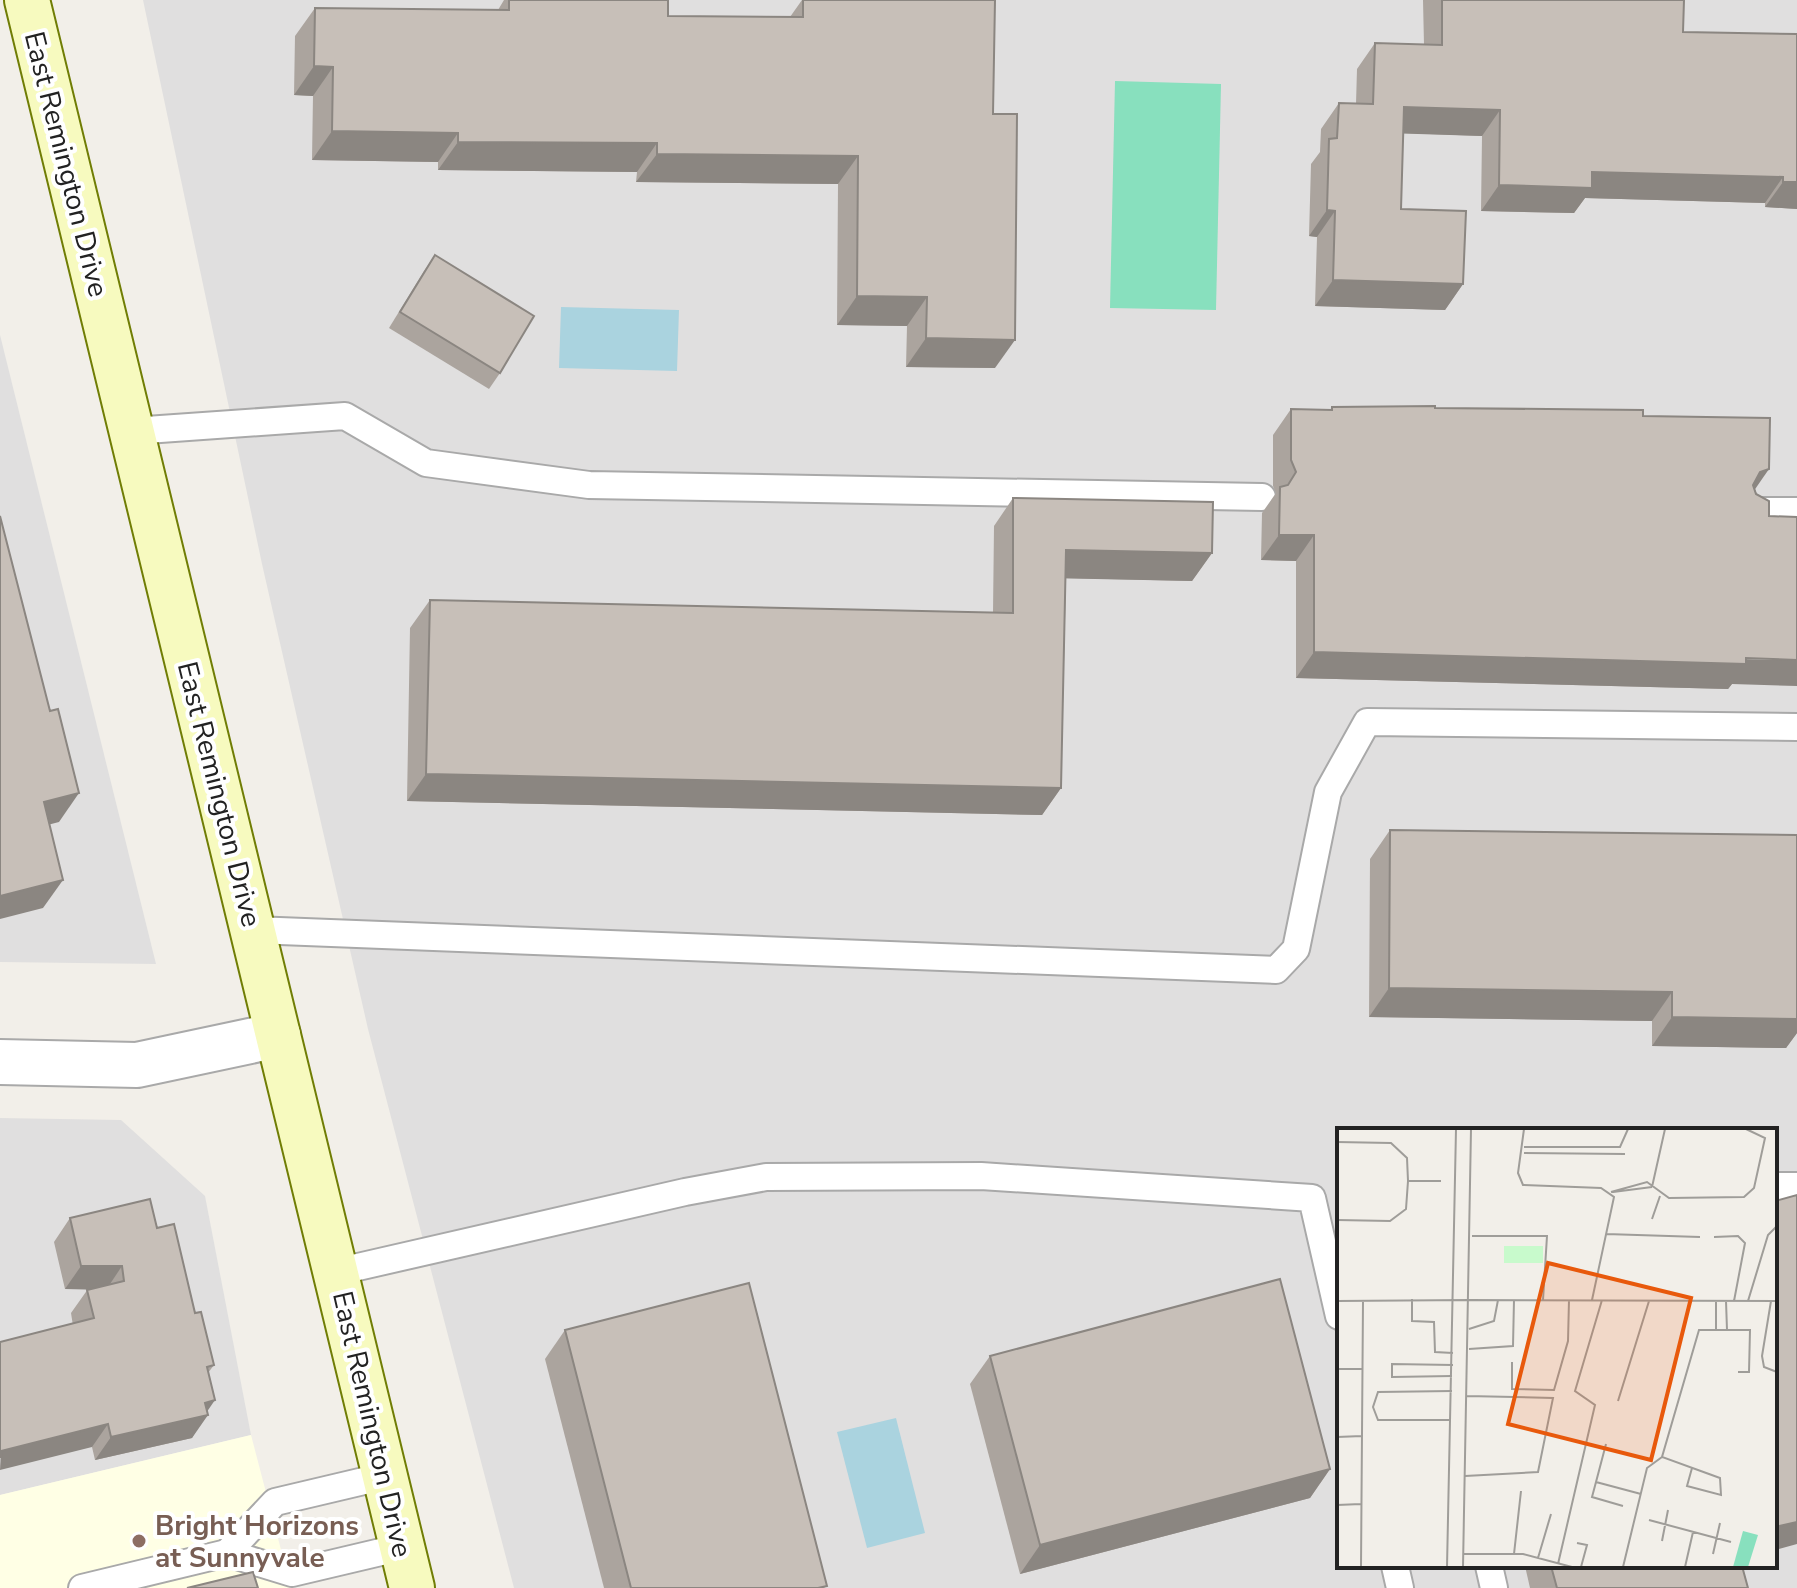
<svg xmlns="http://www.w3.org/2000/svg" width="1797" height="1588" viewBox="0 0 1797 1588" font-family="'Nunito Sans',sans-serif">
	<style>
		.residential { fill: #e0dfdf; fill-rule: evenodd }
		.education { fill: #ffffe5 }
		.pitch { fill: #88e0be }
		.water { fill: #aad3df }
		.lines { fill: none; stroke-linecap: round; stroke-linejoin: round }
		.lane-casing { stroke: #a9a9a9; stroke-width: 30 }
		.street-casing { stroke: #a9a9a9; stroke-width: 48 }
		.secondary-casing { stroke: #707d05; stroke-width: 48 }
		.lane { stroke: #fff; stroke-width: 26 }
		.street { stroke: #fff; stroke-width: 44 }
		.secondary { stroke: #f7fabf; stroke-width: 44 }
		.wall { fill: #aba49e }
		.shaded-wall { fill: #8b8681 }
		.building { fill: #c7bfb8; stroke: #8b8681; stroke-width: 2 }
		.education-dot { fill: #8d6e63; stroke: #fff; stroke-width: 3 }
		.labels { text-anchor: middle; stroke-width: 8; stroke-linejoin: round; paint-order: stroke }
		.street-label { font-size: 28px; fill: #222; stroke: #fff }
		.education-label { font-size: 28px; font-weight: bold; fill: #785e54; stroke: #fff; text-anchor: start }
		.inset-road { fill: none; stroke: #9f9d99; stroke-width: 2 }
		.view { fill: #e8590c; fill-opacity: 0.15; stroke: #e8590c; stroke-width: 4 }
		.inset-edge { fill: none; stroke: #222; stroke-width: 4 }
	</style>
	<rect width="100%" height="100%" fill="#f2efe9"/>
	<g class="residential">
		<path d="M143 0H1797V1588H514L368 1029 262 564ZM1339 1130H1775V1566H1339Z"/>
		<path d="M0 335 156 964 0 962Z"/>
		<path d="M0 1118 121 1120 205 1196 251 1435 0 1495Z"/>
	</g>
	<path class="education" d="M251 1435 291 1588H0V1495Z"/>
	<path class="pitch" d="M1115 81 1221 84 1216 310 1110 308Z"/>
	<g class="water">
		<path d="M561 307 679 310 677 371 559 368Z"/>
		<path d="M896 1418 925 1533 867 1548 837 1432Z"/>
	</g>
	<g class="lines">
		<g class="lane-casing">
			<g id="lane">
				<path d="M132 431 345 416 426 463 589 485 1262 497"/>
				<path d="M1751 511H1797"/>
				<path d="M253 930 1276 970 1296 949 1328 792 1367 722 1797 727"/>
				<path d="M1775 1186H1797"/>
				<path d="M336 1272 685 1192 766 1177 981 1176 1312 1198 1339 1316"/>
				<path d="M227 1553 275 1502 385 1476"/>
				<path d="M1395 1566 1400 1588"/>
				<path d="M1489 1566 1494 1588"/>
				<path d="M82 1588 227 1553 292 1573 402 1547"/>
			</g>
		</g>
		<g class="street-casing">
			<path id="street" d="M0 1062 137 1065 278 1035"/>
		</g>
		<g class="secondary-casing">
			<path id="secondary" d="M27 0 412 1588"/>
		</g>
		<use href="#lane" class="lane"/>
		<use href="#street" class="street"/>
		<use href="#secondary" class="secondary"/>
	</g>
	<g class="wall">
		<path d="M504 0H668V16L790 17 802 0H995L993 114 995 368 906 367 907 326 837 325 838 184 636 182 637 172 438 170V162L312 160 313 96 294 95 295 36 315 8 498 10Z"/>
		<path d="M1423 0H1684L1683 32 1797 34V209L1765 207V203L1585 198 1574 213 1481 211 1482 136 1403 133 1401 209 1463 284 1445 310 1315 306 1317 237 1309 236 1311 164 1320 152 1321 129 1339 103 1356 104 1357 69 1375 43 1424 45Z"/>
		<path d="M435 255 500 373 489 389 389 328 424 271Z"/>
		<path d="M1332 407 1435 408 1643 416 1755 490 1769 516 1732 684 1728 689 1296 678V561L1261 560 1262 513 1276 493 1273 486V435L1291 409 1330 410Z"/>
		<path d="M1013 498 1212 553 1192 581 1066 578 1061 788 1042 815 407 801 410 628 430 600 993 613 994 526Z"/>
		<path d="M1390 830 1797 835V1033L1786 1048 1652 1046V1021L1369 1017 1370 859Z"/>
		<path d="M70 1218 157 1228 195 1313 214 1365 208 1373 207 1411 192 1438 95 1460 92 1447 71 1313 88 1289H65L54 1242Z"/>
		<path d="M565 1330 825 1588H604L545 1359Z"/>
		<path d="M990 1356 1330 1469 1310 1498 1020 1574 970 1384Z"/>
		<path d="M1525 1566H1742L1748 1588H1530Z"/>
	</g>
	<g class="shaded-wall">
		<path d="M314 66 333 67 313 96 294 95Z"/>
		<path d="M1404 107 1500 110 1482 136 1386 133Z"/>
		<path d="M332 131 458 133 438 162 312 160Z"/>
		<path d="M458 142 657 143 637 172 438 170Z"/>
		<path d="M657 154 858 156 838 184 636 182Z"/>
		<path d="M1592 172 1783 177 1765 203 1585 198 1574 213 1481 211 1499 185Z"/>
		<path d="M1783 182H1797V209L1765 207Z"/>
		<path d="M1327 210 1335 211 1317 237 1309 236Z"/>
		<path d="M1333 280 1463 284 1445 310 1315 306Z"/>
		<path d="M857 296 927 297 907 326 837 325Z"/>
		<path d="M926 338 1015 340 995 368 906 367Z"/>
		<path d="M1769 469 1751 495 1742 498 1760 472Z"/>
		<path d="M1279 535H1314L1296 561 1261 560Z"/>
		<path d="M1066 550 1212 553 1192 581 1047 578Z"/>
		<path d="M1314 652 1797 660V686L1732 684 1728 689 1296 678Z"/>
		<path d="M426 774 1061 788 1042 815 407 801Z"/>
		<path d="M79 793 59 822 24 831 44 802Z"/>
		<path d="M63 880 43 908 0 919V896Z"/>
		<path d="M1389 988 1672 992 1652 1021 1369 1017Z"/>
		<path d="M1797 1007V1033L1786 1048 1652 1046 1672 1017Z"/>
		<path d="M81 1266H122L106 1290 65 1289Z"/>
		<path d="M215 1400 204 1416 208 1415 192 1438 95 1460 111 1437 205 1403Z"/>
		<path d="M108 1424 92 1447 0 1470 1 1451Z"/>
		<path d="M1330 1469 1310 1498 1020 1574 1040 1545Z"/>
		<path d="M1797 1522V1544L1775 1550V1527Z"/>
	</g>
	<g class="building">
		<path d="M509 0H668V16L803 17V0H995L993 114H1017L1015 340 926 338 927 297 857 296 858 156 657 154V143L458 142V133L332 131 333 67 314 66 315 8 509 10Z"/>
		<path d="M1442 0H1684L1683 32 1797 34V182H1783V177L1592 172V188L1499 185 1500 110 1404 107 1401 209 1466 211 1463 284 1333 280 1335 211 1327 210 1329 139 1337 138 1339 103 1373 104 1375 43 1442 45Z"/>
		<path d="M435 255 534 316 500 373 400 312Z"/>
		<path d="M1435 406V408L1643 410V416L1770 418 1769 469 1760 472 1753 485 1756 494 1769 501V516L1797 517V660L1746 658V664L1314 652V535H1279L1280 487 1288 485 1296 472 1291 460V409L1332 410V407Z"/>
		<path d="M1013 498 1213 502 1212 553 1066 550 1061 788 426 774 430 600 1013 613Z"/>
		<path d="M0 516 50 711 58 709 79 793 44 802 63 880 0 896Z"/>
		<path d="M1390 830 1797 835V1019L1672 1017V992L1389 988Z"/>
		<path d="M1797 1195V1522L1775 1527V1201Z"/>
		<path d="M150 1199 157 1228 174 1224 195 1313 201 1312 214 1365 207 1367 215 1400 205 1403 208 1415 111 1437 108 1424 1 1451 2 1457H0V1342L94 1318 87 1290 124 1281 122 1266H81L70 1218Z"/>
		<path d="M1280 1279 1330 1469 1040 1545 990 1356Z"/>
		<path d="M749 1283 827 1586 818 1588H631L565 1330Z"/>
		<path d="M1551 1566H1742L1748 1588H1557Z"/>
		<path d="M253 1572 258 1588H187Z"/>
	</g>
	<circle class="education-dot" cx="139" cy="1541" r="8"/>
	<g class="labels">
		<g class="street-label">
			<text transform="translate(67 164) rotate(76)" y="10">East Remington Drive</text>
			<text transform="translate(220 794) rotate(76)" y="10">East Remington Drive</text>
			<text transform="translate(373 1424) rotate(77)" y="10">East Remington Drive</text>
		</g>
		<g class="education-label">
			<text x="155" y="1535">Bright Horizons<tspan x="155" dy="32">at Sunnyvale</tspan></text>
		</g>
	</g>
	<g transform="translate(1337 1128)">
		<rect width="440" height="440" fill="#f2efe9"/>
		<path d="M167 118H206V135H167Z" fill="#c8facc"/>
		<path d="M406 403 421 407 411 439H396Z" fill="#88e0be"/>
		<path class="inset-road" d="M187 1 181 45 186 57 264 60 277 69 255 172M0 14 54 15 70 30 71 53 69 81 53 93 0 92M187 19H283L291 1M187 25 288 26M71 53H104M315 59 328 1M274 64 310 54 332 70 407 69 417 60 428 10 409 1M276 64 315 59M315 91 323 68M269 106 363 109M135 108H210L206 172M377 109 401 108 408 115 397 173M75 171V193L97 194 98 224 116 225M133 172 440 173M0 173 133 172M379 173V202M389 173 390 202M411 173 431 107 440 98M434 173 425 228 427 239 440 244M132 201 157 193 161 172M132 221 176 218 177 172M175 234V261L217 262 231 213 232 172M0 241H25M115 248 55 249V236L116 237M281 273 312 173M114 292H41L36 279 41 264 115 263M0 309 25 308M269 316 259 354 304 366M355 340 350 358 384 367 383 350 372 346 325 329 362 202H413L412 244H401M128 348 201 344 216 270 130 268M259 354 255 369 286 378M0 377 24 376M312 392 394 414M325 413 331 382M240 415 250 417 244 439M126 426H186L235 439M177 426 184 363M376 426 383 395M201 430 214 386M221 436 258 277 238 263 265 172M24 439 26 173M110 439 119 1M126 439 134 1M286 439 310 340 325 329M348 439 356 404"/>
		<path class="view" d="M211 135 354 170 314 332 171 296Z"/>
		<rect width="440" height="440" class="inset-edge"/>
	</g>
</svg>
